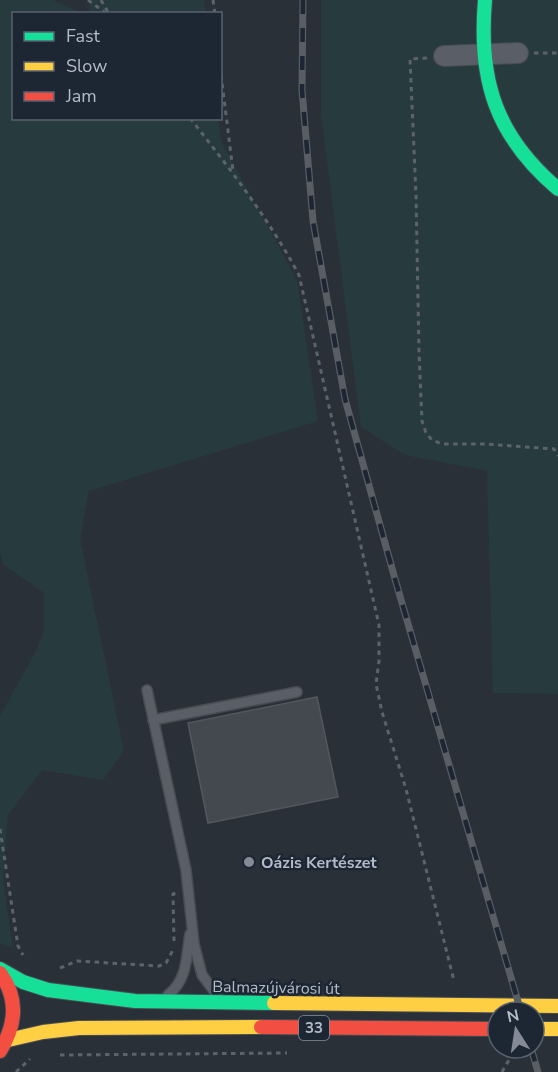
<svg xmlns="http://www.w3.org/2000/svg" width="558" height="1072" viewBox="0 0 558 1072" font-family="'Nunito Sans',sans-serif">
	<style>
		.green { fill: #273a3e }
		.building { fill: #444950; stroke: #52575f; stroke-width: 1.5 }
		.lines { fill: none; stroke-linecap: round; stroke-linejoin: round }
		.lane-casing { stroke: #484c53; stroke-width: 12 }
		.street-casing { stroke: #484c53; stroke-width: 22 }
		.fast-casing { stroke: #484c53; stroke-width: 16 }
		.slow-casing { stroke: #484c53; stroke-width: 16 }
		.jam-casing { stroke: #484c53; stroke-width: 16 }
		.path { stroke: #5d636a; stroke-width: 3; stroke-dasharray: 4.5 4.5; stroke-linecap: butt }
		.lane { stroke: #5a5e66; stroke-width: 9 }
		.street { stroke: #5a5e66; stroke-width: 20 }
		.fast { stroke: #16e098; stroke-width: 14 }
		.slow { stroke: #ffcf43; stroke-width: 14 }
		.jam { stroke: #f24e42; stroke-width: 14 }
		.rail-casing { stroke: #595d64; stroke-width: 7 }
		.rail { stroke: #1d2633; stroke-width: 4.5; stroke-dasharray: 14; stroke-linecap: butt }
		.poi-dot { fill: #848b96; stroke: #1d2633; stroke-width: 2 }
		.labels { text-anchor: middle; stroke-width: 5; stroke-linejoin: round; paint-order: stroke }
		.shield { fill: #1d2633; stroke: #878f9c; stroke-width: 1.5 }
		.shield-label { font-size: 15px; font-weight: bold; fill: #b4bcc9 }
		.poi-label { font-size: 16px; font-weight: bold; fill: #b4bcc9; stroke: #1d2633; text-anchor: start }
		.street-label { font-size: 16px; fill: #b4bcc9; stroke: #1d2633 }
	</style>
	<rect width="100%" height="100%" fill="#2a3038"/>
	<g class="green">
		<path d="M0 0H53L81 13 14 14V118L218 119 221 141 297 280 318 421 89 491 80 539 124 751 103 780 42 770 8 815 3 879 13 948 0 943V716L37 649 44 630V593L3 564 0 553Z"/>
		<path d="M89 0H204L206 13H90Z"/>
		<path d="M321 0H558V694L493 693 487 471 405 455 361 427 321 114Z"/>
	</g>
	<path class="building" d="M317 697 338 797 208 823 188 723Z"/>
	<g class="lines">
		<g class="lane-casing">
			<g id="lane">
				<path d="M147 690 186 870 194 944 202 975 217 995"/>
				<path d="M153 720 297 692"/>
				<path d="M168 995C188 979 186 957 190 934"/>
			</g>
		</g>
		<g class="street-casing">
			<path id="street" d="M444 56 518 53"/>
		</g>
		<g class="fast-casing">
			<g id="fast">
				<path d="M485 0C478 81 496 136 558 189"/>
				<path d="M0 969 23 982 48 990 135 1001 274 1003"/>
			</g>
		</g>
		<g class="slow-casing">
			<g id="slow">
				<path d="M274 1003 558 1006"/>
				<path d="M534 1029H558"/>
				<path d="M8 1040 43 1032 79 1028 261 1027"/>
			</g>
		</g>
		<g class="jam-casing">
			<g id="jam">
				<path d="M0 973C19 999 16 1025 0 1051"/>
				<path d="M261 1027 498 1029"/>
			</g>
		</g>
		<g class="path">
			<path d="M88 0 107 14"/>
			<path d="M101 0 109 14"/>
			<path d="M213 0 215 14"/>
			<path d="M534 53H558"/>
			<path d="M427 58 410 59 416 195 419 352 422 421 426 433 432 440 442 444H485L554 449 558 456"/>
			<path d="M220 66 233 171"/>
			<path d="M190 118C230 169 269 219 299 275L379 625V661L376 684 382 712 406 789 454 981"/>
			<path d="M0 829 18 946 23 955"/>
			<path d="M174 941 173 894 176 893"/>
			<path d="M60 968 77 961 159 966 166 963 174 948"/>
			<path d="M504 1053 530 1052"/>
			<path d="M60 1055 287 1053"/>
			<path d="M16 1072 30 1059"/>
			<path d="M502 1072 513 1053"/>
		</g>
		<use href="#lane" class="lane"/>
		<use href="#street" class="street"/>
		<use href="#fast" class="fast"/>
		<use href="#slow" class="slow"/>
		<use href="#jam" class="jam"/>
		<g class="rail-casing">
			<g id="rail">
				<path d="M303 0 302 90 313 221 345 399 395 579 521 1012"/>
				<path d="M531 1048 538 1072"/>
			</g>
		</g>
		<use href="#rail" class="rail"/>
	</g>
	<circle class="poi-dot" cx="249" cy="862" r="6"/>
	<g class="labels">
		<rect class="shield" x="299" y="1016" width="30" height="24" rx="4.5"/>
		<g class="shield-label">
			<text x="314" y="1033">33</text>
		</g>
		<g class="poi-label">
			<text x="261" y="868">Oázis Kertészet</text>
		</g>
		<g class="street-label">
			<text transform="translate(276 987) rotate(1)" y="6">Balmazújvárosi út</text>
		</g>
	</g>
	<rect x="12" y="12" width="210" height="108" fill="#1d2633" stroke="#59626f" stroke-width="1.5"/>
	<rect x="24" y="32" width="30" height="9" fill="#16e098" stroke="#59626f" stroke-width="1.5"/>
	<text x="66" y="42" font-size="18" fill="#b4bcc9">Fast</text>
	<rect x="24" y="62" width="30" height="9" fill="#ffcf43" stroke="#59626f" stroke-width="1.5"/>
	<text x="66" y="72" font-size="18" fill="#b4bcc9">Slow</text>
	<rect x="24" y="92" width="30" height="9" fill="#f24e42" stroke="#59626f" stroke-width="1.5"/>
	<text x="66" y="102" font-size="18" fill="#b4bcc9">Jam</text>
	<g transform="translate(516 1030) rotate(348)"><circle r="28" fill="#1d2633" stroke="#59626f" stroke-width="1.5"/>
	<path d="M0-4.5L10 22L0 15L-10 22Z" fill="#848b96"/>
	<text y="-9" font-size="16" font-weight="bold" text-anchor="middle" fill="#b4bcc9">N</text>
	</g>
</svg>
